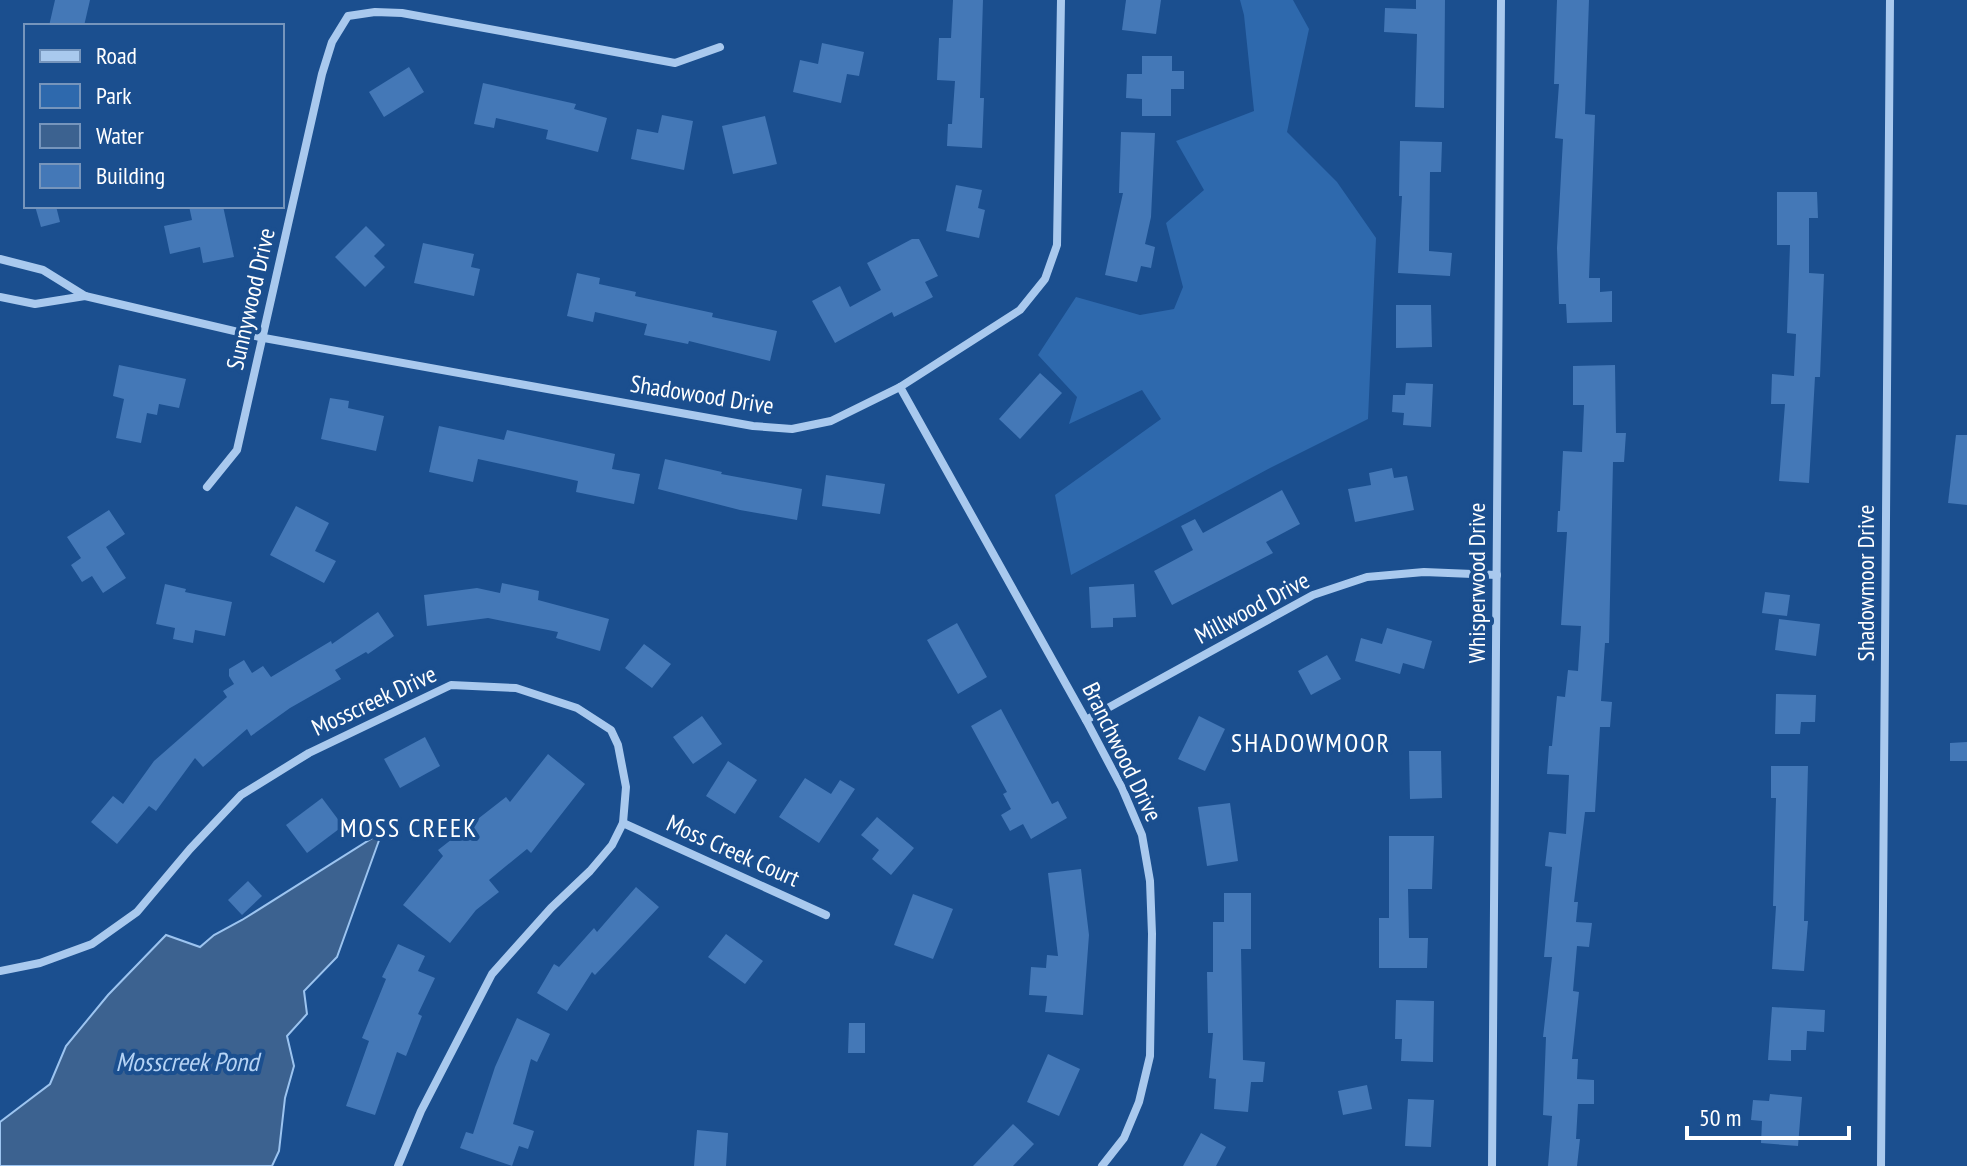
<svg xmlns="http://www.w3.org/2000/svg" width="1967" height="1166" viewBox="0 0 1967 1166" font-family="'PT Sans Narrow',sans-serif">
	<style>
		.green { fill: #2e69ad }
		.water { fill: #3c6290; stroke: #9cc4f0; stroke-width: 2 }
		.building { fill: #4478b7 }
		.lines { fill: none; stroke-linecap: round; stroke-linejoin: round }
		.minor { stroke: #a9c9ee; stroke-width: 8 }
		.labels { text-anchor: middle; stroke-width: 8; stroke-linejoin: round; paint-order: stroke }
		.street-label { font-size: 24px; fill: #fff; stroke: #1b4f8f }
		.neighbourhood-label { font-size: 26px; letter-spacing: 2px; fill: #fff; stroke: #1b4f8f }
		.water-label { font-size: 26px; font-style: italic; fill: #b5d3f5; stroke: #1b4f8f }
	</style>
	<rect width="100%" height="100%" fill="#1b4f8f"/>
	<path class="green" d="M1240 0H1293L1309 29 1287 132 1337 182 1376 238 1368 419 1270 468 1071 575 1055 495 1161 419 1142 390 1069 424 1077 397 1038 355 1076 297 1140 315 1174 309 1183 287 1166 223 1204 190 1176 141 1254 111 1244 15Z"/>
	<path class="water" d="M382 832 337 957 304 991 307 1014 287 1036 294 1066 285 1098 279 1151 272 1166H0V1122L50 1084 66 1046 108 995 166 935 200 947 214 935 242 920Z"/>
	<g class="building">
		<path d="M55 0H90L84 26H49Z"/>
		<path d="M953 0H983L980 98H984L982 148 947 146 948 124H952L955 81 937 80 939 38H951Z"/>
		<path d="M1126 0H1161L1156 34 1122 30Z"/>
		<path d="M1416 0H1445L1444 108 1415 107 1417 34 1384 32 1385 8 1416 9Z"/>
		<path d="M1557 0H1589L1585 114 1595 115 1589 278H1600V292L1612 291V322L1567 323 1566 304H1559L1557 248 1563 139 1555 138 1559 84H1554Z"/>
		<path d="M822 43 864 52 859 76 847 74 841 103 793 92 800 60 818 64Z"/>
		<path d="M1142 56H1172V71H1184V89H1171V116H1142V99L1126 98 1127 74H1142Z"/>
		<path d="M409 67 424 92 384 117 369 92Z"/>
		<path d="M483 83 576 104 574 109 607 118 598 152 546 139 548 130 496 118 494 128 474 124Z"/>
		<path d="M662 115 693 121 684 170 631 159 637 129 658 133Z"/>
		<path d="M765 116 777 164 733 174 722 126Z"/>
		<path d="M1121 132 1155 133 1151 217 1145 244 1155 247 1151 268 1141 266 1137 282 1105 275 1123 193H1119Z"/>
		<path d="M1400 141 1442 142 1441 172H1430L1429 251 1452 253 1450 276 1398 273 1402 196H1399Z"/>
		<path d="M956 185 982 190 978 208 985 210 979 238 946 231Z"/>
		<path d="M1777 192H1817L1818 218H1809V273L1824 274 1820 377H1815L1809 483 1779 481 1785 404H1771L1772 374 1794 376 1796 334 1787 333 1790 245H1777Z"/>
		<path d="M35 206H56L60 222 41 227Z"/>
		<path d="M189 206H223L234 257 203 263 200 247 170 254 164 226 192 220Z"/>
		<path d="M366 226 385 245 374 256 385 267 365 287 335 257Z"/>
		<path d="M912 239H919L938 276 925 282 933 297 894 317 892 312 835 343 812 301 840 286 850 307 881 290 867 263Z"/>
		<path d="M423 243 474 254 471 267 480 269 474 296 414 283Z"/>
		<path d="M577 273 600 278 599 284 636 292 635 296 713 313 712 317 777 331 770 361 689 341 688 344 644 335 647 324 595 312 593 322 567 316Z"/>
		<path d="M1396 305H1431L1432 347 1396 348Z"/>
		<path d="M119 365 186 379 179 408 159 404 157 415 147 413 141 443 116 438 124 399 113 396Z"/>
		<path d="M1615 365 1616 433H1626L1624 462H1613L1609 643H1605L1601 701 1612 702 1610 727H1600L1595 812H1585L1574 902H1578L1576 922 1592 923 1589 947 1577 946 1573 991 1579 992 1572 1059H1578L1577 1079 1594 1080V1104H1578L1576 1139H1580L1577 1166H1548L1552 1116 1543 1115 1546 1037H1543L1552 957H1544L1552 867 1545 866 1549 832 1566 834 1569 775 1547 774 1549 746H1552L1557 696 1565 697 1568 670 1578 671 1581 626 1561 625 1567 532H1557L1558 511H1560L1563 451 1582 452 1584 405H1573V366Z"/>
		<path d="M1040 373 1062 393 1020 439 999 419Z"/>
		<path d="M1406 383 1433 384 1431 427 1403 425 1404 413 1392 412 1393 395H1405Z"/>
		<path d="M330 398 349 401 348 408 384 416 376 451 321 439Z"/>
		<path d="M439 426 504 440 507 430 615 454 612 469 640 474 634 504 576 492 578 481 478 459 473 482 429 472Z"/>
		<path d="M1956 435H1967V505L1948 503Z"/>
		<path d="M665 459 722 472 721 474 802 489 797 520 740 510 658 489Z"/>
		<path d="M1392 468 1394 478 1407 476 1414 510 1355 522 1348 489 1371 485 1369 473Z"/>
		<path d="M826 475 885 484 880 514 822 506Z"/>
		<path d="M1282 490 1300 524 1266 542 1273 553 1172 605 1154 571 1193 550 1181 526 1195 519 1203 533Z"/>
		<path d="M296 506 329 523 315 551 336 561 324 583 270 555Z"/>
		<path d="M109 510 125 534 106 547 126 578 103 593 92 576 82 582 71 565 81 558 67 537Z"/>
		<path d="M502 583 539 591 538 600 609 619 600 651 556 638 558 632 488 618 427 626 424 595 477 588 500 593Z"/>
		<path d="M165 584 186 589 185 592 232 602 225 636 195 630 193 643 173 639 175 628 156 624Z"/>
		<path d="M1134 584 1136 617 1113 618V627L1091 628 1089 587Z"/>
		<path d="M1765 592 1790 595 1787 616 1762 613Z"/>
		<path d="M378 612 394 636 368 654 366 652 335 670 341 679 290 708 251 736 247 729 203 767 195 758 156 811 149 806 117 844 91 822 113 796 123 804 154 761 227 697 223 691 234 684 229 676V669L244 660 252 673 263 666 271 677 331 641 332 644Z"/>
		<path d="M1779 619 1820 624 1816 656 1775 650Z"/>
		<path d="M957 623 987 677 958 694 927 640Z"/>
		<path d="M1387 628 1432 641 1424 669 1403 663 1400 674 1355 661 1361 638 1382 644Z"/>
		<path d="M644 644 671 664 652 688 625 668Z"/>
		<path d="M1327 655 1341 679 1311 695 1298 671Z"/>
		<path d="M1776 694 1816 695 1815 722H1801L1800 734H1775Z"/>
		<path d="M1001 709 1052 804 1058 801 1067 818 1031 839 1023 824 1010 831 1001 815 1011 809 1003 794 1007 792 971 726Z"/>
		<path d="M702 716 722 744 693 764 673 737Z"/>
		<path d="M1199 716 1225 729 1205 771 1178 759Z"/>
		<path d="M425 737 440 766 400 788 384 759Z"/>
		<path d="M1967 742V761H1950V743Z"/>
		<path d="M1409 751H1441L1442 798 1410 799Z"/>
		<path d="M548 754 585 784 531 853 527 849 489 880 499 892 476 910 450 943 403 905 443 856 438 850 506 797 510 802Z"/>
		<path d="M728 761 757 780 735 814 706 796Z"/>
		<path d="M1771 766H1808L1804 921H1808L1804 971 1772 969 1776 906H1773L1776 798H1771Z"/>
		<path d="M805 778 831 794 840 780 855 789 819 843 779 817Z"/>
		<path d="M322 798 343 826 307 853 286 825Z"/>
		<path d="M1230 803 1238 861 1207 866 1198 807Z"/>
		<path d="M877 817 914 848 891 875 872 859 879 850 861 835Z"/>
		<path d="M1389 836H1434L1432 889H1408L1409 938H1428L1427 968H1379V918H1389Z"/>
		<path d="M1081 869 1089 935 1083 1015 1045 1012 1047 996 1029 995 1031 967 1046 968 1047 955 1058 956 1048 873Z"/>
		<path d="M248 881 262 896 242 915 228 900Z"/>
		<path d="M636 887 659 907 595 975 592 972 567 1011 537 993 554 964 559 967 594 928 597 932Z"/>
		<path d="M1224 893H1251V949H1241L1243 1060 1265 1062 1263 1082H1251L1248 1112 1214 1109 1216 1079 1209 1078 1213 1033H1208L1207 972H1213V922H1224Z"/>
		<path d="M913 894 953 909 933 959 894 945Z"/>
		<path d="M726 934 763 961 745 984 708 957Z"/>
		<path d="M398 944 425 956 418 971 435 978 418 1014 422 1016 406 1056 397 1052 375 1115 346 1106 369 1041 362 1038 386 979 382 977Z"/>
		<path d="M1396 1000 1434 1001 1433 1062 1401 1061 1402 1039H1395Z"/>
		<path d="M1772 1007 1825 1010 1824 1032 1807 1031 1806 1050H1791V1061L1768 1060Z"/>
		<path d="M517 1018 550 1034 537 1062 531 1059 513 1124 534 1131 528 1149 519 1146 512 1166 460 1148 466 1132 473 1134 495 1067Z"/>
		<path d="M849 1023H865V1053H848Z"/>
		<path d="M1048 1054 1080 1069 1059 1116 1027 1102Z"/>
		<path d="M1367 1085 1372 1109 1343 1115 1338 1091Z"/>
		<path d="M1770 1094 1802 1097 1798 1146 1761 1143 1762 1121 1751 1120 1753 1100 1769 1101Z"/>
		<path d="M1408 1099 1434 1100 1431 1147 1405 1146Z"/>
		<path d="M1013 1124 1034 1144 1013 1166H973Z"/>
		<path d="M697 1130 728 1133 726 1166H694Z"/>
		<path d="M1201 1133 1226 1147 1216 1166H1183Z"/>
	</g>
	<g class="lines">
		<g class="minor">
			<path d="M0 259 43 270 85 296 264 338 753 426 792 429 831 421 900 387 1020 310 1045 279 1057 245 1061 0"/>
			<path d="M0 297 35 304 85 296"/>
			<path d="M900 387 1086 720 1122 788 1142 835 1150 881 1152 934 1150 1056 1139 1102 1124 1138 1102 1166"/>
			<path d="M207 487 237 450 322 74 332 42 348 16 375 12 402 13 675 63 720 47"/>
			<path d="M1086 720 1313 595 1367 577 1424 572 1497 575"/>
			<path d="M623 823 826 915"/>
			<path d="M0 971 40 963 92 944 137 912 190 849 241 795 309 753 451 685 516 688 577 708 611 730 618 745 626 787 623 823 612 845 590 871 551 908 492 974 421 1111 398 1166"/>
			<path d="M1492 1166 1501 0"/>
			<path d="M1881 1166 1890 0"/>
		</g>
	</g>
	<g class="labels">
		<g class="street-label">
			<text transform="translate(251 299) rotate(-77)" y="8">Sunnywood Drive</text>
			<text transform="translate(702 395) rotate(9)" y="8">Shadowood Drive</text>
			<text transform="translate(1477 583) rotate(-90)" y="8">Whisperwood Drive</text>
			<text transform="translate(1866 583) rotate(-90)" y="8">Shadowmoor Drive</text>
			<text transform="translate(1252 608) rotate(-28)" y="8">Millwood Drive</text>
			<text transform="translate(374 701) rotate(-25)" y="8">Mosscreek Drive</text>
			<text transform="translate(1122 752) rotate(64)" y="8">Branchwood Drive</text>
			<text transform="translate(733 851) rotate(24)" y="8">Moss Creek Court</text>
		</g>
		<g class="neighbourhood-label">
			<text x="1311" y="752">SHADOWMOOR</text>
			<text x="409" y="837">MOSS CREEK</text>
		</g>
		<g class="water-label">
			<text x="187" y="1071">Mosscreek Pond</text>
		</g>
	</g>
	<rect x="24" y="24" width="260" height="184" fill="#1b4f8f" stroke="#7695bc" stroke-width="2"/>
	<rect x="40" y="50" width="40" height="12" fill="#a9c9ee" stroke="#7695bc" stroke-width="2"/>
	<text x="96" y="64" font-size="24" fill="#ffffff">Road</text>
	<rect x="40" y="84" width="40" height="24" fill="#2e69ad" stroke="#7695bc" stroke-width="2"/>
	<text x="96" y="104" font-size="24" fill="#ffffff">Park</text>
	<rect x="40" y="124" width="40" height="24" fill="#3c6290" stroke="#7695bc" stroke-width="2"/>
	<text x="96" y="144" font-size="24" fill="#ffffff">Water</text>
	<rect x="40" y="164" width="40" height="24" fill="#4478b7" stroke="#7695bc" stroke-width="2"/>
	<text x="96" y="184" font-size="24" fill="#ffffff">Building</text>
	<path d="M1687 1126v12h162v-12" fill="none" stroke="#ffffff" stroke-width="4"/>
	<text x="1699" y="1126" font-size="24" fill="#ffffff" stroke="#1b4f8f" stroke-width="6" paint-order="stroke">50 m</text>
</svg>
